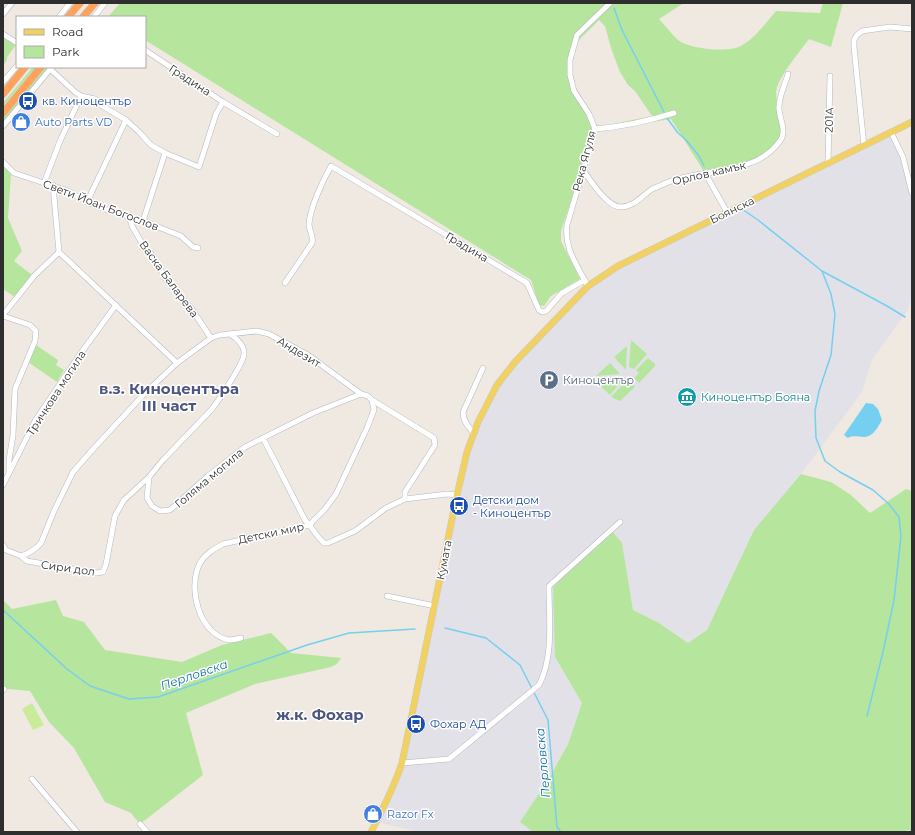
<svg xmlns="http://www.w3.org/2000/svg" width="915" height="835" viewBox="0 0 915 835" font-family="Montserrat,sans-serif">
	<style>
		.industrial { fill: #e3e1e8 }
		.green { fill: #b6e59e; fill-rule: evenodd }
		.pitch { fill: #c9ec9a }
		.water { fill: #75cff0 }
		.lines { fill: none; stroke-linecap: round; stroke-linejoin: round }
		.stream { stroke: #75cff0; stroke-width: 1.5 }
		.minor-casing { stroke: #b4b7c1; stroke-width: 6 }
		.major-casing { stroke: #c9c9c9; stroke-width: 7 }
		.highway-casing { stroke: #c9c9c9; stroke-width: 8 }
		.minor { stroke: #fff; stroke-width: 5 }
		.major { stroke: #f2d163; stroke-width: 6 }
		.highway { stroke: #ffa35c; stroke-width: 7 }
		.labels { text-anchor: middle; stroke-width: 3; stroke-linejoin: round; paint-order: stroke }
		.street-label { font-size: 11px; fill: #2e2e2e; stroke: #fff }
		.transit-label { font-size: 11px; fill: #164399; stroke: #fff; text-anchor: start }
		.shop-label { font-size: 11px; fill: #366cbe; stroke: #fff; text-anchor: start }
		.service-label { font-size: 11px; fill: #4e5e75; stroke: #fff; text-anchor: start }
		.culture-label { font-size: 11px; fill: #0d838f; stroke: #fff; text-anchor: start }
		.water-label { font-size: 12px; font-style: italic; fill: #0d6fa3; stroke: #fff }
		.district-label { font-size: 15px; font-weight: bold; fill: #4d5680; stroke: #fff }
	</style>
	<rect width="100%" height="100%" fill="#efe9e1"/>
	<path class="industrial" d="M891 132 903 157 912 194V297L908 310 872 360 862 392 801 474 754 530 707 630 688 643 659 623 633 610 622 543 555 657 582 703 568 744 548 780 520 822 533 832H419L377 822 396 781 467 452 497 385 588 286 618 266Z"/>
	<g class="green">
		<path d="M120 3H684L659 19C665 25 671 34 678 40 689 49 728 53 741 46 755 38 766 23 776 11L820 13 823 3H843L831 47 809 39C800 51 782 73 777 87 774 94 780 117 781 126 782 161 727 167 703 170L671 119 593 131 576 186 561 231V241L580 279 551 296 544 306 539 305 531 280 145 40V17H108ZM599 20 605 26 611 48 620 72 628 85 635 91 652 116 598 127C584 104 564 79 575 51 576 48 577 43 579 40 585 33 593 27 599 20Z"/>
		<path d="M3 36 16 45 7 57V60L3 66Z"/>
		<path d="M33 67H36L3 106V103Z"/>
		<path d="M46 67H49L3 122V118Z"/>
		<path d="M3 164 11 174 8 218 22 251 14 261 32 275 15 297 3 289Z"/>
		<path d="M631 340 647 354 634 369 629 367Z"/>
		<path d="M36 345 58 360 56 365 64 370 57 382 28 362Z"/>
		<path d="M627 346 626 370 614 357Z"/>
		<path d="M648 358 655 364V366L639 383 634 378 639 373 636 370Z"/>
		<path d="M610 363 620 374 596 376Z"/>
		<path d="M619 378 621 382 610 395 594 380Z"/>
		<path d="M632 383 635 387 620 401 611 397 623 384 628 385Z"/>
		<path d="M801 474 831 482 851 495 870 513 906 489 912 491V831L907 830 906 832H533L520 822 548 780 568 744 582 703 555 657 553 587 612 531 622 543 633 610 659 623 688 643 707 630 754 530Z"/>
		<path d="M3 600 12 609 56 600 63 616 84 622 105 650 182 662 222 645 271 633 291 653 341 658 337 664 331 667 255 684 186 713 203 775 140 824 131 813 105 802 74 748 49 722 30 691 8 689 3 692Z"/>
	</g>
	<path class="pitch" d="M32 703 44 725 33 730 22 709Z"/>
	<path class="water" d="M866 403 873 404 878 409 882 420C878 427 873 437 864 437 857 437 854 435 848 438L844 435Z"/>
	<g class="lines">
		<g class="stream">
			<path d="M614 8 622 30 664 112"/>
			<path d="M667 118 678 133 686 140 699 156 704 166"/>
			<path d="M742 209 758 220 822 271 887 306 905 317"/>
			<path d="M822 271 831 294 835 314 831 355 819 391 815 411 816 438 825 461 840 472 873 490 889 504 899 517 901 536 894 600 883 652 867 716"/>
			<path d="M3 610 67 669 90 686 129 699 158 697 307 645 349 633 415 629"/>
			<path d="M445 628 486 638 520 665 548 720 557 827 561 832"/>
		</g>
		<g class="minor-casing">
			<g id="minor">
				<path d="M3 14 12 3"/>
				<path d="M59 17 70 3"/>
				<path d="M94 17 105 3"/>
				<path d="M3 34 17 43"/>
				<path d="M145 50 223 102 277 134"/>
				<path d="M50 69 75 92 81 96 95 99 99 104 126 120 139 132 151 145 165 153 199 167 216 114 223 102"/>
				<path d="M3 82 17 66"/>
				<path d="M3 126 52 67"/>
				<path d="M595 129C622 127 648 121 674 113"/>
				<path d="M891 132 903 157 912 193"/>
				<path d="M864 146 854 47V40L857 35 862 31 890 27 912 29"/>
				<path d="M3 162 14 173 68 191 87 202 107 210 124 214 130 219 143 221 181 236 193 247 198 248"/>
				<path d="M828 164 830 76"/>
				<path d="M583 170C591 181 607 207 621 207 634 207 643 195 652 189 657 187 662 185 666 183 703 167 754 177 780 141 787 132 780 120 779 109 778 98 785 85 788 74"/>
				<path d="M705 173 727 212"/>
				<path d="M44 183 60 141 81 96"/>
				<path d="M53 185 59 252"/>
				<path d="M87 202 126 120"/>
				<path d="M130 219 132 226 143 245 152 255 167 281 191 308 211 338"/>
				<path d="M143 221 165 153"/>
				<path d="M59 252 177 363"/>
				<path d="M285 283 312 243C314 236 309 231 309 224 310 208 323 180 331 166L527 283 539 310 542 312 546 311 562 293 585 280"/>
				<path d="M586 283C576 263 564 248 567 225L595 129 589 114 574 91 570 75V60L577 35 610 3"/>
				<path d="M3 315 34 276 59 252"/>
				<path d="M3 316 30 325 36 331 35 341 15 389 13 435 9 460V473"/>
				<path d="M474 433C468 427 463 421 463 412L483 368"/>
				<path d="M263 438 305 520C312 527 316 536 324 543H328L355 531 386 508 405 499 447 494 457 495"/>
				<path d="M149 477 147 498 152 506 160 511 170 510 208 476 245 447 313 413 361 394 368 396 372 400 434 438 435 445 405 492V499"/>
				<path d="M3 485 35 421 81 353 116 305"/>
				<path d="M310 525 312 522 325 509 336 494 367 428 374 410 372 400"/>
				<path d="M3 545 6 550 21 556C30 553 35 550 41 543L54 511 73 472 95 447 145 393 177 363 211 338 220 335 257 331 269 334 308 355 361 394"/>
				<path d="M21 556 27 561 96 573 103 572 106 564 115 516 124 500 149 477 163 460 212 409C218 401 244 363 244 354 245 345 236 338 230 334"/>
				<path d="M387 596 435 606"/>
				<path d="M241 638C237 639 233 640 229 640 199 634 187 588 200 563 205 554 214 549 223 544L310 525"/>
				<path d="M3 690 4 689"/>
				<path d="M402 763 449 759 539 685C554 656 549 619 549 586L620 522"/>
				<path d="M32 779 77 832"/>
				<path d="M140 824 147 832"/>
			</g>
		</g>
		<g class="major-casing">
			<path id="major" d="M371 832C383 809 394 787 402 763L457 495 467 452 478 422 497 385 515 362 588 286 618 266 912 122"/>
		</g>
		<g class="highway-casing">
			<g id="highway">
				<path d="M68 17 80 3"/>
				<path d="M83 17 95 3"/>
				<path d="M3 94 25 67"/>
				<path d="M3 113 41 67"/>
			</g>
		</g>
		<use href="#minor" class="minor"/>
		<use href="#major" class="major"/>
		<use href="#highway" class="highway"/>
	</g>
	<defs>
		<g id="bus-disc" transform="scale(1)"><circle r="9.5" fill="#1a4fb4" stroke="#fff"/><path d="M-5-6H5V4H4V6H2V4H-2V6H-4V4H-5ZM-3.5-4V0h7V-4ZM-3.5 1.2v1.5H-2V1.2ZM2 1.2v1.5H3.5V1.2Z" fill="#fff"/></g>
		<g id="shop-disc" transform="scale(1)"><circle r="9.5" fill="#3f7fe0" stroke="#fff"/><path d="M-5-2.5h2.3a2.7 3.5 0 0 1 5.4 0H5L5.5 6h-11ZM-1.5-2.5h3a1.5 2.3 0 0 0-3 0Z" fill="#fff"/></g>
		<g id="parking-disc" transform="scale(1)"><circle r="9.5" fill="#5c6f8a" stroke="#fff"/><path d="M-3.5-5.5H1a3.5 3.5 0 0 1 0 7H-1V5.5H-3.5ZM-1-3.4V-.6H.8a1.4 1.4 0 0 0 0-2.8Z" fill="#fff"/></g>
		<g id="museum-disc" transform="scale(1)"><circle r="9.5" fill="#0f9aa8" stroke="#fff"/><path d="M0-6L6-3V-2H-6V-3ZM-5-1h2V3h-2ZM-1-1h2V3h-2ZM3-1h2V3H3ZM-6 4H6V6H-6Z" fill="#fff"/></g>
	</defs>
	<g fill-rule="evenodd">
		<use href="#bus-disc" x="28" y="101"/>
		<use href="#shop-disc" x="21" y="122"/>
		<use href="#parking-disc" x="549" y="380"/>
		<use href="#museum-disc" x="687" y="397"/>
		<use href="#bus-disc" x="459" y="506"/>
		<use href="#bus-disc" x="416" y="724"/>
		<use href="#shop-disc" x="373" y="814"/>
	</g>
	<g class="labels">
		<g class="street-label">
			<text transform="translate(190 80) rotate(33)" y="4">Градина</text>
			<text transform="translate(829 120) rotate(-88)" y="4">201А</text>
			<text transform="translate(584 161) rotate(-75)" y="4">Река Ягуля</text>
			<text transform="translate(709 173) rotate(-13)" y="4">Орлов камък</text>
			<text transform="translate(101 205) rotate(21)" y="4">Свети Йоан Богослов</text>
			<text transform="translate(732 210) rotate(-26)" y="4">Боянска</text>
			<text transform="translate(467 247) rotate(31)" y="4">Градина</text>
			<text transform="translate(169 279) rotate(54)" y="4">Васка Баларева</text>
			<text transform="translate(299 352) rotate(31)" y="4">Андезит</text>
			<text transform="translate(56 393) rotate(-57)" y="4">Тричкова могила</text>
			<text transform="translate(209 478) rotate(-40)" y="4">Голяма могила</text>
			<text transform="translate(271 533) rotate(-12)" y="4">Детски мир</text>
			<text transform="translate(444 560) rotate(-79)" y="4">Кумата</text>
			<text transform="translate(68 568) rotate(8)" y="4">Сири дол</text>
		</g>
		<g class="transit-label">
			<text x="42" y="105">кв. Киноцентър</text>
			<text x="473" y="504">Детски дом<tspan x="473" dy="13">- Киноцентър</tspan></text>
			<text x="430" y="728">Фохар АД</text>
		</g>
		<g class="shop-label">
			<text x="35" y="126">Auto Parts VD</text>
			<text x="387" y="818">Razor Fx</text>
		</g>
		<g class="service-label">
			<text x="563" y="384">Киноцентър</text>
		</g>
		<g class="culture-label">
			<text x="701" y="401">Киноцентър Бояна</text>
		</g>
		<g class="water-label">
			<text transform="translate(194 675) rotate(-19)" y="4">Перловска</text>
			<text transform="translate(543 763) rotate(-95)" y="4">Перловска</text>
		</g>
		<g class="district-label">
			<text x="169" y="394">в.з. Киноцентъра<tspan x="169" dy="17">ІІІ част</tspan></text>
			<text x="320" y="720">ж.к. Фохар</text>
		</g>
	</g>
	<rect width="915" height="835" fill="none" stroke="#2e2e2e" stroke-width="8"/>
	<rect x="16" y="16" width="130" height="52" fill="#ffffff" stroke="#ababab"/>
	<rect x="24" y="29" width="20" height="6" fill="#f2d163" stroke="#ababab"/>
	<text x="52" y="36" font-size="12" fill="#2e2e2e">Road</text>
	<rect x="24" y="46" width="20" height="12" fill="#b6e59e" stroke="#ababab"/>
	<text x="52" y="56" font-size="12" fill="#2e2e2e">Park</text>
</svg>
